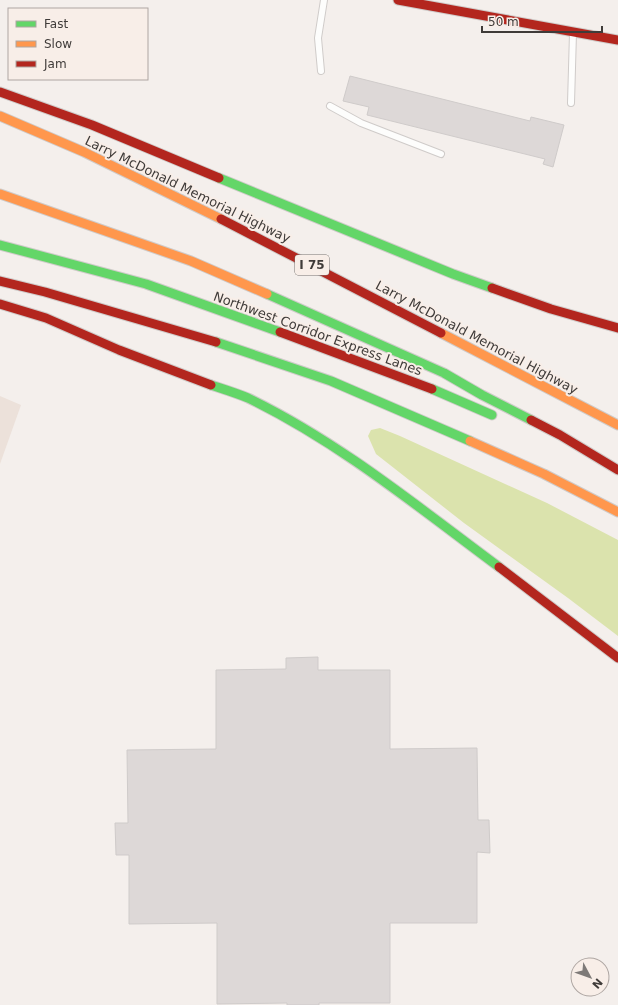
<svg xmlns="http://www.w3.org/2000/svg" width="618" height="1005" viewBox="0 0 618 1005" font-family="'DejaVu Sans',sans-serif">
	<style>
		.built { fill: #ece1da }
		.green { fill: #dbe3ad }
		.building { fill: #ddd8d7; stroke: #cfcbca }
		.lines { fill: none; stroke-linecap: round; stroke-linejoin: round }
		.lane-casing { stroke: #cfcbc9; stroke-width: 8 }
		.fast-casing { stroke: #cfcbc9; stroke-width: 11 }
		.slow-casing { stroke: #cfcbc9; stroke-width: 11 }
		.jam-casing { stroke: #cfcbc9; stroke-width: 11 }
		.lane { stroke: #fdfdfc; stroke-width: 6 }
		.fast { stroke: #63d668; stroke-width: 9 }
		.slow { stroke: #ff974d; stroke-width: 9 }
		.jam { stroke: #b3261e; stroke-width: 9 }
		.labels { text-anchor: middle; stroke-width: 4; stroke-linejoin: round; paint-order: stroke }
		.shield { fill: #f8eee8; stroke: #76716e; stroke-width: 1 }
		.shield-label { font-size: 12px; font-weight: bold; fill: #3f3b39 }
		.street-label { font-size: 13px; fill: #3f3b39; stroke: #f8eee8 }
	</style>
	<rect width="100%" height="100%" fill="#f4efec"/>
	<path class="built" d="M0 396 21 405 0 464Z"/>
	<path class="green" d="M380 428 400 436 547 503 618 540V636L568 598 464 523 376 454 368 436 371 430Z"/>
	<g class="building">
		<path d="M350 76 530 121 531 117 564 125 553 167 543 164 545 159 367 115 369 107 343 101Z"/>
		<path d="M318 657V670H390V749L477 748 478 820H489L490 853 477 852V923H390V1003H319V1005H287V1003L217 1004V923L129 924V855H116L115 823H128L127 750 216 749V670L286 669V658Z"/>
	</g>
	<g class="lines">
		<g class="lane-casing">
			<g id="lane">
				<path d="M321 71 318 38 324 0"/>
				<path d="M571 103 573 33"/>
				<path d="M330 106 361 123 441 154"/>
			</g>
		</g>
		<g class="fast-casing">
			<g id="fast">
				<path d="M219 178 453 274 492 288"/>
				<path d="M0 245 146 284 280 332"/>
				<path d="M267 294 444 373 482 395 531 420"/>
				<path d="M216 342 331 381 470 441"/>
				<path d="M211 385C223 389 236 393 248 398 339 442 418 507 499 567"/>
				<path d="M432 389 492 415"/>
			</g>
		</g>
		<g class="slow-casing">
			<g id="slow">
				<path d="M0 116 84 152 221 219"/>
				<path d="M0 194 191 261 267 294"/>
				<path d="M441 333 618 425"/>
				<path d="M470 441 544 474 618 512"/>
			</g>
		</g>
		<g class="jam-casing">
			<g id="jam">
				<path d="M398 0 618 40"/>
				<path d="M0 92 92 125 219 178"/>
				<path d="M221 219 441 333"/>
				<path d="M0 281 45 292 216 342"/>
				<path d="M492 288 551 309 618 328"/>
				<path d="M0 304 46 318 119 350 211 385"/>
				<path d="M280 332 432 389"/>
				<path d="M531 420 560 435 618 470"/>
				<path d="M499 567 618 658"/>
			</g>
		</g>
		<use href="#lane" class="lane"/>
		<use href="#fast" class="fast"/>
		<use href="#slow" class="slow"/>
		<use href="#jam" class="jam"/>
	</g>
	<g class="labels">
		<rect class="shield" x="295" y="255" width="34" height="20" rx="3"/>
		<g class="shield-label">
			<text x="312" y="269">I 75</text>
		</g>
		<g class="street-label">
			<text transform="translate(188 189) rotate(26)" y="5">Larry McDonald Memorial Highway</text>
			<text transform="translate(318 333) rotate(20)" y="5">Northwest Corridor Express Lanes</text>
			<text transform="translate(477 337) rotate(28)" y="5">Larry McDonald Memorial Highway</text>
		</g>
	</g>
	<rect x="8" y="8" width="140" height="72" fill="#f8eee8" stroke="#aea6a2"/>
	<rect x="16" y="21" width="20" height="6" fill="#63d668" stroke="#aea6a2"/>
	<text x="44" y="28" font-size="12" fill="#3f3b39">Fast</text>
	<rect x="16" y="41" width="20" height="6" fill="#ff974d" stroke="#aea6a2"/>
	<text x="44" y="48" font-size="12" fill="#3f3b39">Slow</text>
	<rect x="16" y="61" width="20" height="6" fill="#b3261e" stroke="#aea6a2"/>
	<text x="44" y="68" font-size="12" fill="#3f3b39">Jam</text>
	<g transform="translate(590 977) rotate(131)"><circle r="19" fill="#f8eee8" stroke="#aea6a2"/>
	<path d="M0-3L7 15L0 10L-7 15Z" fill="#7e7a78"/>
	<text y="-6" font-size="11" font-weight="bold" text-anchor="middle" fill="#3f3b39">N</text>
	</g>
	<path d="M482 26v6h120v-6" fill="none" stroke="#3f3b39" stroke-width="2"/>
	<text x="488" y="26" font-size="12" fill="#3f3b39" stroke="#f8eee8" stroke-width="3" paint-order="stroke">50 m</text>
</svg>
